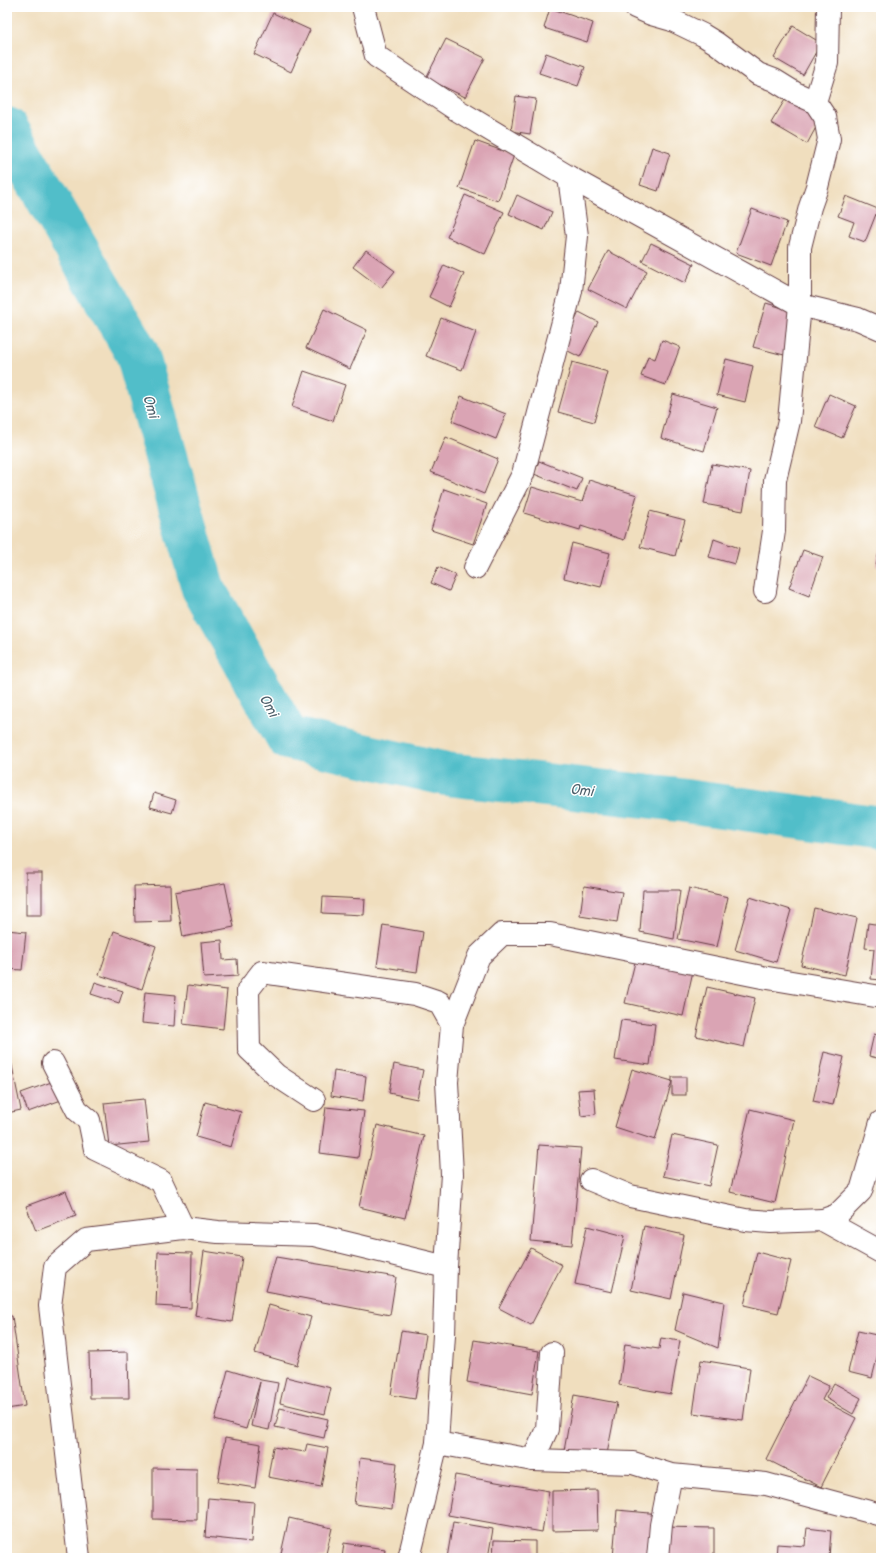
<svg xmlns="http://www.w3.org/2000/svg" width="888" height="1565" viewBox="0 0 888 1565" font-family="'Patrick Hand',sans-serif">
	<style>
		.lines { fill: none; stroke-linecap: round; stroke-linejoin: round }
		.river { stroke: #51bec9; stroke-width: 44 }
		.building { fill: #daa4b4 }
		.minor-casing { stroke: #633c41; stroke-width: 24 }
		.minor { stroke: #fff; stroke-width: 22 }
		.labels { text-anchor: middle; stroke-width: 3; stroke-linejoin: round; paint-order: stroke }
		.water-label { font-size: 16px; font-style: italic; fill: #4d5f6a; stroke: #fff }
	</style>
	<rect width="100%" height="100%" fill="#fff"/>
	<filter id="ink" filterUnits="userSpaceOnUse"><feTurbulence type="fractalNoise" baseFrequency=".025" numOctaves="2"/><feDisplacementMap in="SourceGraphic" scale="8" xChannelSelector="R" yChannelSelector="G"/><feConvolveMatrix kernelMatrix="1 2 1 2 8 2 1 2 1" color-interpolation-filters="sRGB"/></filter>
	<filter id="wash" filterUnits="userSpaceOnUse"><feTurbulence type="fractalNoise" baseFrequency=".012" numOctaves="4" result="noise"/><feDisplacementMap in="SourceGraphic" scale="16" xChannelSelector="R" yChannelSelector="G"/><feGaussianBlur stdDeviation="0.9" result="paint"/><feColorMatrix in="noise" values="0 0 0 0 0 0 0 0 0 0 0 0 0 0 0 0 0 1.4 0 .05"/><feComposite in="paint" operator="in"/></filter>
	<g filter="url(#wash)">
		<rect width="100%" height="100%" fill="#f0debe"/>
		<g class="lines">
			<path class="river" d="M7 129 137 353 203 588 288 738 446 774 671 799 881 828"/>
		</g>
		<g id="blocks">
			<g class="building">
				<path d="M550 8 593 23 587 42 544 28Z"/>
				<path d="M273 13 310 30 291 72 254 54Z"/>
				<path d="M793 26 821 43 803 75 774 58Z"/>
				<path d="M446 39 485 58 465 97 426 78Z"/>
				<path d="M546 53 585 67 578 86 539 73Z"/>
				<path d="M516 96 536 99 530 134 511 131Z"/>
				<path d="M786 98 821 118 807 144 771 123Z"/>
				<path d="M475 141 514 155 498 201 459 188Z"/>
				<path d="M652 147 670 153 658 191 640 185Z"/>
				<path d="M465 195 504 212 485 254 447 237Z"/>
				<path d="M517 195 552 212 544 230 509 214Z"/>
				<path d="M846 196 878 209 865 242 849 236 854 222 838 216Z"/>
				<path d="M752 209 787 222 771 266 736 253Z"/>
				<path d="M651 243 694 264 685 283 642 261Z"/>
				<path d="M366 250 395 271 381 288 353 267Z"/>
				<path d="M608 251 647 271 627 309 588 289Z"/>
				<path d="M444 265 464 274 449 307 429 297Z"/>
				<path d="M766 303 796 312 784 355 753 347Z"/>
				<path d="M324 309 367 330 350 369 306 348Z"/>
				<path d="M579 312 598 322 580 357 562 348Z"/>
				<path d="M441 318 476 332 462 370 426 356Z"/>
				<path d="M662 340 680 347 666 385 641 376 648 356 655 359Z"/>
				<path d="M726 359 753 366 745 402 717 395Z"/>
				<path d="M572 362 608 372 594 422 558 412Z"/>
				<path d="M304 371 345 385 333 421 292 407Z"/>
				<path d="M673 394 717 407 704 451 661 438Z"/>
				<path d="M829 394 856 406 842 438 815 427Z"/>
				<path d="M461 396 506 414 496 439 452 421Z"/>
				<path d="M446 437 498 459 484 494 431 472Z"/>
				<path d="M539 461 582 478 577 491 534 474Z"/>
				<path d="M712 464 750 471 743 511 704 504Z"/>
				<path d="M589 480 637 495 624 540 581 526 580 530 524 513 532 487 582 502Z"/>
				<path d="M444 489 487 504 473 544 431 530Z"/>
				<path d="M650 511 685 520 675 556 640 547Z"/>
				<path d="M714 539 739 548 735 564 709 557Z"/>
				<path d="M572 543 610 553 601 587 564 578Z"/>
				<path d="M880 547H881V567L876 566Z"/>
				<path d="M803 550 823 557 809 596 789 588Z"/>
				<path d="M438 567 456 575 449 591 431 583Z"/>
				<path d="M154 793 176 800 172 813 150 807Z"/>
				<rect x="26" y="873" width="16" height="42"/>
				<path d="M225 883 234 927 183 937 175 892Z"/>
				<path d="M170 885 171 921 135 922 134 886Z"/>
				<path d="M584 886 622 892 617 922 580 916Z"/>
				<path d="M689 888 728 897 717 947 678 939Z"/>
				<path d="M643 890H680L674 939 640 932Z"/>
				<path d="M323 897 365 899 364 915 322 913Z"/>
				<path d="M750 897 791 910 776 962 735 950Z"/>
				<path d="M814 908 857 918 845 975 801 965Z"/>
				<path d="M868 923 881 925V980L871 979 874 949 865 948Z"/>
				<path d="M383 925 423 932 417 972 377 966Z"/>
				<path d="M7 930 26 932 22 970 7 969Z"/>
				<path d="M114 931 156 946 142 989 99 975Z"/>
				<path d="M222 940 223 960 237 959 238 976 204 978 201 942Z"/>
				<path d="M636 958 693 971 683 1016 625 1003Z"/>
				<path d="M95 982 123 991 119 1003 91 994Z"/>
				<path d="M188 985 227 990 223 1029 183 1024Z"/>
				<path d="M707 987 755 998 744 1047 696 1036Z"/>
				<path d="M145 992 176 995 174 1026 142 1023Z"/>
				<path d="M621 1020 655 1024 650 1065 615 1060Z"/>
				<path d="M874 1034 881 1036V1059L869 1056Z"/>
				<path d="M824 1052 844 1057 833 1105 813 1101Z"/>
				<path d="M11 1061 21 1110 7 1113V1062Z"/>
				<path d="M394 1064 423 1070 417 1099 389 1093Z"/>
				<path d="M632 1069 672 1081 655 1140 615 1127Z"/>
				<path d="M334 1071 366 1076 363 1101 331 1096Z"/>
				<rect x="672" y="1077" width="14" height="18"/>
				<path d="M57 1080 64 1099 28 1112 21 1093Z"/>
				<path d="M594 1089 596 1114 581 1116 578 1090Z"/>
				<path d="M144 1099 149 1142 109 1146 104 1103Z"/>
				<path d="M205 1102 241 1112 231 1147 196 1137Z"/>
				<path d="M326 1107 364 1111 358 1158 320 1153Z"/>
				<path d="M750 1109 794 1120 775 1203 730 1192Z"/>
				<path d="M377 1125 424 1136 405 1218 359 1207Z"/>
				<path d="M672 1135 718 1145 709 1186 663 1176Z"/>
				<path d="M539 1145 581 1148 572 1245 531 1241Z"/>
				<path d="M66 1191 76 1216 36 1231 26 1206Z"/>
				<path d="M880 1221H881V1232H878Z"/>
				<path d="M587 1226 625 1236 612 1292 575 1284Z"/>
				<path d="M644 1226 684 1235 671 1299 631 1290Z"/>
				<path d="M531 1248 562 1265 531 1325 499 1308Z"/>
				<path d="M204 1251 242 1257 232 1322 195 1316Z"/>
				<path d="M158 1252 192 1253 191 1308 156 1306Z"/>
				<path d="M757 1252 791 1261 778 1313 744 1305Z"/>
				<path d="M276 1257 396 1277 390 1315 266 1291Z"/>
				<path d="M683 1292 724 1302 718 1348 675 1330Z"/>
				<path d="M269 1305 311 1317 297 1365 255 1353Z"/>
				<path d="M7 1316H12L25 1406 7 1409Z"/>
				<path d="M401 1331 426 1335 415 1399 391 1395Z"/>
				<path d="M858 1331 881 1336V1342L872 1378 848 1372Z"/>
				<path d="M661 1338 680 1341 671 1394 619 1385 625 1344 659 1349Z"/>
				<path d="M474 1340 539 1351 532 1394 467 1382Z"/>
				<path d="M128 1352 129 1398H90L89 1353Z"/>
				<path d="M701 1360 750 1368 743 1420 693 1413Z"/>
				<path d="M228 1370 261 1380 278 1383 269 1430 251 1426 260 1382 246 1429 215 1420Z"/>
				<path d="M808 1376 829 1386 822 1400 856 1418 821 1487 766 1459Z"/>
				<path d="M286 1377 331 1388 325 1414 280 1403Z"/>
				<path d="M834 1383 861 1398 853 1414 826 1398Z"/>
				<path d="M574 1395 617 1403 606 1459 564 1451Z"/>
				<path d="M280 1408 328 1419 324 1438 275 1427Z"/>
				<path d="M225 1438 261 1444 255 1488 218 1482Z"/>
				<path d="M307 1444 328 1448 321 1487 268 1477 273 1447 305 1452Z"/>
				<path d="M360 1458 397 1463 392 1509 354 1504Z"/>
				<path d="M153 1468 197 1469V1520L153 1519Z"/>
				<path d="M455 1475 549 1491 542 1532 448 1515Z"/>
				<path d="M597 1490 598 1530 552 1531V1491Z"/>
				<path d="M208 1498 254 1502 251 1542 205 1537Z"/>
				<path d="M617 1510 660 1514 656 1558H613Z"/>
				<path d="M289 1518 332 1528 325 1558H280Z"/>
				<path d="M453 1522 493 1529 488 1558H447Z"/>
				<path d="M663 1527 714 1528V1558H663Z"/>
				<path d="M807 1528 831 1531 829 1558H776L777 1544 805 1546Z"/>
				<path d="M494 1540 535 1541V1558H493Z"/>
				<path d="M344 1543 385 1549 384 1558H342Z"/>
				<path d="M551 1554 583 1555V1558H551Z"/>
			</g>
		</g>
	</g>
	<g filter="url(#ink)">
		<use href="#blocks" fill-opacity="0" stroke="#633c41" stroke-width="1"/>
		<g class="lines">
			<g class="minor-casing">
				<g id="minor">
					<path d="M363 7 376 56 457 110 569 177 800 305 858 319 881 329"/>
					<path d="M635 7 651 14 672 20 703 35 716 43 758 74 774 80 795 93 815 102 825 117 829 139 817 187 810 207 800 247V305L789 421 775 480 774 531 765 591"/>
					<path d="M815 102 827 63 828 7"/>
					<path d="M475 568 523 474 571 291 577 236 569 177"/>
					<path d="M452 1025 479 956 502 934H550L762 977 881 997"/>
					<path d="M53 1063 77 1110 89 1120 95 1149 161 1181 183 1228"/>
					<path d="M314 1100 276 1075 249 1049 248 990 262 972 415 994 439 1002 452 1025 447 1082 452 1174 446 1267"/>
					<path d="M591 1180 630 1196 745 1220 771 1222 823 1220 881 1252"/>
					<path d="M823 1220 837 1215 861 1191 881 1122"/>
					<path d="M437 1443 533 1460 633 1463 671 1475 766 1484 881 1515"/>
					<path d="M533 1460 547 1429 552 1353"/>
					<path d="M79 1558 50 1306 55 1267 86 1240 183 1228 218 1232 314 1235 446 1267 444 1335 437 1443 409 1558"/>
					<path d="M658 1558 661 1525 671 1475"/>
				</g>
			</g>
			<use href="#minor" class="minor"/>
		</g>
	</g>
	<g class="labels">
		<g class="water-label">
			<text transform="translate(152 406) rotate(74)" y="6">Omi</text>
			<text transform="translate(270 705) rotate(61)" y="6">Omi</text>
			<text transform="translate(582 789) rotate(6)" y="6">Omi</text>
		</g>
	</g>
	<rect width="888" height="1565" fill="none" stroke="#fff" stroke-width="24"/>
</svg>
